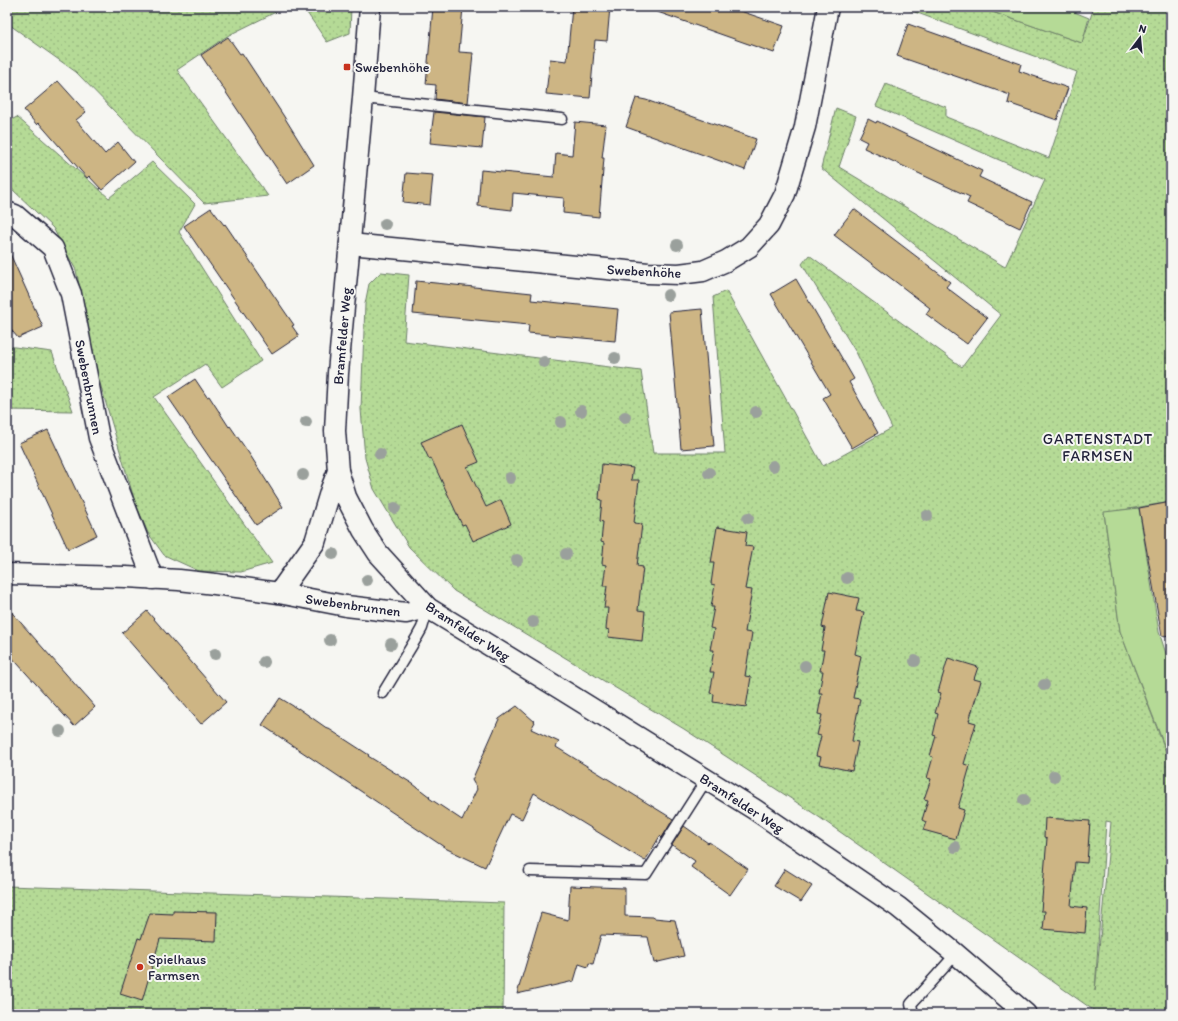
<svg xmlns="http://www.w3.org/2000/svg" width="1178" height="1021" viewBox="0 0 1178 1021" font-family="Itim,sans-serif">
	<style>
		.grass { fill: url(#grass-dots); stroke: #6c7e68; fill-rule: evenodd }
		.garden { fill: #b5da96; stroke: #6c7e68 }
		.building { fill: #cdb584; stroke: #22223b }
		.lines { fill: none; stroke-linecap: round; stroke-linejoin: round }
		.lane-casing { stroke: #22223b; stroke-width: 13 }
		.street-casing { stroke: #22223b; stroke-width: 23 }
		.lane { stroke: #f6f6f2; stroke-width: 10 }
		.street { stroke: #f6f6f2; stroke-width: 20 }
		.tree { fill: #9aa09c }
		.poi-dot { fill: #c8321e; stroke: #f6f6f2; stroke-width: 1.5 }
		.labels { text-anchor: middle; stroke-width: 4; stroke-linejoin: round; paint-order: stroke }
		.poi-label { font-size: 14px; fill: #22223b; stroke: #f6f6f2; text-anchor: start }
		.street-label { font-size: 14px; fill: #22223b; stroke: #f6f6f2 }
		.neighbourhood-label { font-size: 15px; letter-spacing: 1px; fill: #22223b; stroke: #f6f6f2 }
	</style>
	<defs>
		<pattern id="grass-dots" width="8" height="8" patternUnits="userSpaceOnUse"><rect width="8" height="8" fill="#b5da96"/><path d="M2 2h.1M6 6h.1" fill="none" stroke="#9bbb82" stroke-width="1.8" stroke-linecap="round"/></pattern>
	</defs>
	<rect width="100%" height="100%" fill="#f6f6f2"/>
	<filter id="ink" filterUnits="userSpaceOnUse"><feTurbulence type="fractalNoise" baseFrequency=".025" numOctaves="2"/><feDisplacementMap in="SourceGraphic" scale="8" xChannelSelector="R" yChannelSelector="G"/><feConvolveMatrix kernelMatrix="1 2 1 2 8 2 1 2 1" color-interpolation-filters="sRGB"/></filter>
	<g filter="url(#ink)">
		<g class="grass">
			<path d="M7 7H286L229 35 177 70 268 196 204 203 76 72 7 23Z"/>
			<path d="M303 7H351L350 33 327 42Z"/>
			<path d="M904 7H978L1082 43 1094 7H1171V502L1104 513 1120 631 1171 765V1014H1099L816 815 684 729 454 591 409 547 374 489 365 458 361 409 365 304 369 284 381 272 409 275 404 341 641 371 653 453H725L713 297 726 291 823 466 892 428 857 354 802 264 809 255 962 367 1001 315 821 168 836 108 856 116 839 167 1005 267 1045 180 876 106 886 84 946 107V117L1049 158 1077 72 904 8ZM1106 821 1111 822 1095 991 1106 822Z"/>
			<path d="M17 117 109 198 152 162 195 204 179 232 261 361 222 387 205 364 154 397 272 563 241 572 199 571 164 555 148 533 135 502 97 373 76 270 53 228 13 190 7 189V122Z"/>
			<path d="M7 346 52 352 73 411 7 410Z"/>
			<path d="M7 886 504 903 503 1014H7Z"/>
		</g>
		<g class="garden">
			<path d="M978 7H1062L1089 18 1082 43Z"/>
			<path d="M1139 508 1159 632 1171 669V763L1120 631 1104 512Z"/>
		</g>
		<g class="building">
			<path d="M433 7H463L459 52 473 53 468 103 435 99 436 85 426 84Z"/>
			<path d="M572 7H610L607 41 595 40 590 98 546 94 550 59 567 61Z"/>
			<path d="M649 7H729L784 26 774 53 649 9Z"/>
			<path d="M908 24 1021 64 1019 71 1068 88 1057 120 1008 103 1010 95 897 56Z"/>
			<path d="M228 37 240 54 242 53 283 115 314 165 287 184 201 55Z"/>
			<path d="M58 81 86 112 76 120 105 154 118 142 134 162 102 190 89 176 87 178 39 123 37 125 24 110Z"/>
			<path d="M636 98 646 100 756 139 745 170 626 127Z"/>
			<path d="M434 112 485 117 482 148 430 143Z"/>
			<path d="M868 119 876 123 877 121 982 171 979 177 1032 202 1020 228 967 203 970 197 864 148 867 142 859 138Z"/>
			<path d="M575 122 606 125 602 158H604L599 217 563 213 564 198 513 193 512 210 478 206 481 170 554 177 556 153 572 155Z"/>
			<path d="M406 173 433 175 430 205 403 202Z"/>
			<path d="M211 208 224 225 225 224 283 309 294 325 292 326 299 336 272 354 184 226Z"/>
			<path d="M854 209 950 282 946 287 987 318 967 344 926 314 930 308 834 235Z"/>
			<path d="M7 247 43 327 18 338 7 325Z"/>
			<path d="M796 279 854 379 849 382 878 433 852 448 823 398 830 394 771 294Z"/>
			<path d="M416 281 532 293 531 300 618 309 615 341 528 333 529 325 413 314Z"/>
			<path d="M702 309 714 446 681 449 669 312Z"/>
			<path d="M195 379 207 397 209 396 229 427 230 426 250 455 283 507 256 525 168 397Z"/>
			<path d="M462 424 479 462 467 467 486 507 501 500 511 524 473 541 465 524 462 525 431 458 429 459 421 442Z"/>
			<path d="M48 430 97 535 68 549 19 443Z"/>
			<path d="M602 464 633 468 631 480H639L634 523 642 524 637 566 643 567 638 610 645 611 642 641 608 637 609 630 606 629 608 608H604L607 586H603L606 565 602 564 604 543 601 542 603 522 600 521 602 500 599 499Z"/>
			<path d="M1171 502V635L1162 636 1139 508Z"/>
			<path d="M717 527 747 532 745 546 753 547 745 589 752 590 745 632 752 633 745 676 751 677 746 707 713 702 714 694 710 693 714 672H710L714 650H710L714 629 710 628 714 607H711L715 585 711 584 714 563H711Z"/>
			<path d="M829 592 859 598 856 611 864 612 855 654 861 656 853 698 860 699 852 741 858 742 852 771 819 764 821 757 816 756 821 736 817 735 822 715 818 714 822 693H819L823 671H820L824 650H821L825 628 822 627Z"/>
			<path d="M7 607 95 707 74 726 7 652Z"/>
			<path d="M147 611 226 702 201 724 122 633Z"/>
			<path d="M948 658 978 667 974 679 981 681 969 721 976 723 964 764 970 766 958 808 964 810 956 839 923 830 926 822 922 820 928 800 924 799 931 779 927 778 933 757 930 756 936 736 933 735 938 714 935 713 941 693 938 692Z"/>
			<path d="M280 698 298 709V708L328 729H329L369 755 368 756 413 784 430 797 429 798 462 820 477 789 472 780 499 719 517 706 535 722 531 729 559 742 556 747 673 819 662 838 660 836 645 861 534 793 522 819 510 814 485 867 447 849 262 725Z"/>
			<path d="M1045 818 1090 821 1087 863 1075 862 1071 906 1087 908 1085 933 1043 929 1045 911H1041L1047 838 1044 837Z"/>
			<path d="M684 826 708 843 709 842 748 869 730 895 691 867 695 861 672 845Z"/>
			<path d="M785 869 812 886 801 902 774 886Z"/>
			<path d="M570 886 625 888V916L653 917 654 918 675 920 684 956 654 963 648 937 601 935 593 964 589 963 588 967 579 964 574 981 517 994 541 913 568 920Z"/>
			<path d="M173 911 217 912 216 941 160 939 142 1001 120 994 138 938 141 939 150 913 173 914Z"/>
		</g>
		<g class="lines">
			<g class="lane-casing">
				<g id="lane">
					<path d="M363 98 562 119"/>
					<path d="M383 693 417 637 422 628 428 608"/>
					<path d="M530 871 646 874 706 780"/>
					<path d="M913 1014 911 1004 956 954"/>
				</g>
			</g>
			<g class="street-casing">
				<g id="street">
					<path d="M370 7 363 98 338 373 335 431 338 471 346 497 363 530 378 553 428 608 559 688 754 809 857 879 898 907 956 954 1026 1014"/>
					<path d="M7 212 15 215 53 248 71 294 99 438 153 579"/>
					<path d="M350 244 648 273 679 274 703 271 726 261 749 247 769 225 785 194 805 127 828 7"/>
					<path d="M7 574 126 577 179 580 215 584 279 593 346 606 406 613 428 608"/>
					<path d="M279 593 315 542 331 489 338 471"/>
				</g>
			</g>
			<use href="#lane" class="lane"/>
			<use href="#street" class="street"/>
		</g>
		<g class="tree">
			<circle cx="385" cy="224" r="6"/>
			<circle cx="677" cy="245" r="6"/>
			<circle cx="668" cy="295" r="6"/>
			<circle cx="615" cy="358" r="6"/>
			<circle cx="544" cy="362" r="6"/>
			<circle cx="581" cy="411" r="6"/>
			<circle cx="756" cy="412" r="6"/>
			<circle cx="625" cy="417" r="6"/>
			<circle cx="306" cy="422" r="6"/>
			<circle cx="561" cy="422" r="6"/>
			<circle cx="380" cy="454" r="6"/>
			<circle cx="773" cy="466" r="6"/>
			<circle cx="709" cy="473" r="6"/>
			<circle cx="303" cy="475" r="6"/>
			<circle cx="510" cy="478" r="6"/>
			<circle cx="395" cy="508" r="6"/>
			<circle cx="927" cy="516" r="6"/>
			<circle cx="748" cy="518" r="6"/>
			<circle cx="333" cy="554" r="6"/>
			<circle cx="566" cy="554" r="6"/>
			<circle cx="517" cy="560" r="6"/>
			<circle cx="847" cy="578" r="6"/>
			<circle cx="367" cy="580" r="6"/>
			<circle cx="533" cy="622" r="6"/>
			<circle cx="330" cy="640" r="6"/>
			<circle cx="391" cy="644" r="6"/>
			<circle cx="215" cy="654" r="6"/>
			<circle cx="915" cy="661" r="6"/>
			<circle cx="264" cy="662" r="6"/>
			<circle cx="805" cy="666" r="6"/>
			<circle cx="1044" cy="685" r="6"/>
			<circle cx="60" cy="731" r="6"/>
			<circle cx="1054" cy="776" r="6"/>
			<circle cx="1024" cy="800" r="6"/>
			<circle cx="955" cy="847" r="6"/>
		</g>
	</g>
	<g class="poi-dot">
		<rect x="343" y="63" width="8" height="8" rx="2"/>
		<circle cx="140" cy="967" r="4"/>
	</g>
	<g class="labels">
		<g class="poi-label">
			<text x="355" y="72">Swebenhöhe</text>
			<text x="148" y="964">Spielhaus<tspan x="148" dy="16">Farmsen</tspan></text>
		</g>
		<g class="street-label">
			<text transform="translate(644 271) rotate(3)" y="5">Swebenhöhe</text>
			<text transform="translate(342 336) rotate(-85)" y="5">Bramfelder Weg</text>
			<text transform="translate(89 387) rotate(79)" y="5">Swebenbrunnen</text>
			<text transform="translate(353 605) rotate(8)" y="5">Swebenbrunnen</text>
			<text transform="translate(468 631) rotate(33)" y="5">Bramfelder Weg</text>
			<text transform="translate(742 803) rotate(33)" y="5">Bramfelder Weg</text>
		</g>
		<g class="neighbourhood-label">
			<text x="1098" y="444">GARTENSTADT<tspan x="1098" dy="17">FARMSEN</tspan></text>
		</g>
	</g>
	<rect width="1178" height="1021" fill="none" stroke="#f6f6f2" stroke-width="24"/>
	<rect x="12" y="12" width="1154" height="997" fill="none" stroke="#22223b" stroke-width="1.5" filter="url(#ink)"/>
	<g transform="translate(1140 38) rotate(16)" stroke="#f6f6f2" stroke-width="3" paint-order="stroke">
	<path d="M0-3L7 15L0 10L-7 15Z" fill="#22223b"/>
	<text y="-6" font-size="11" font-weight="bold" text-anchor="middle" fill="#22223b">N</text>
	</g>
</svg>
